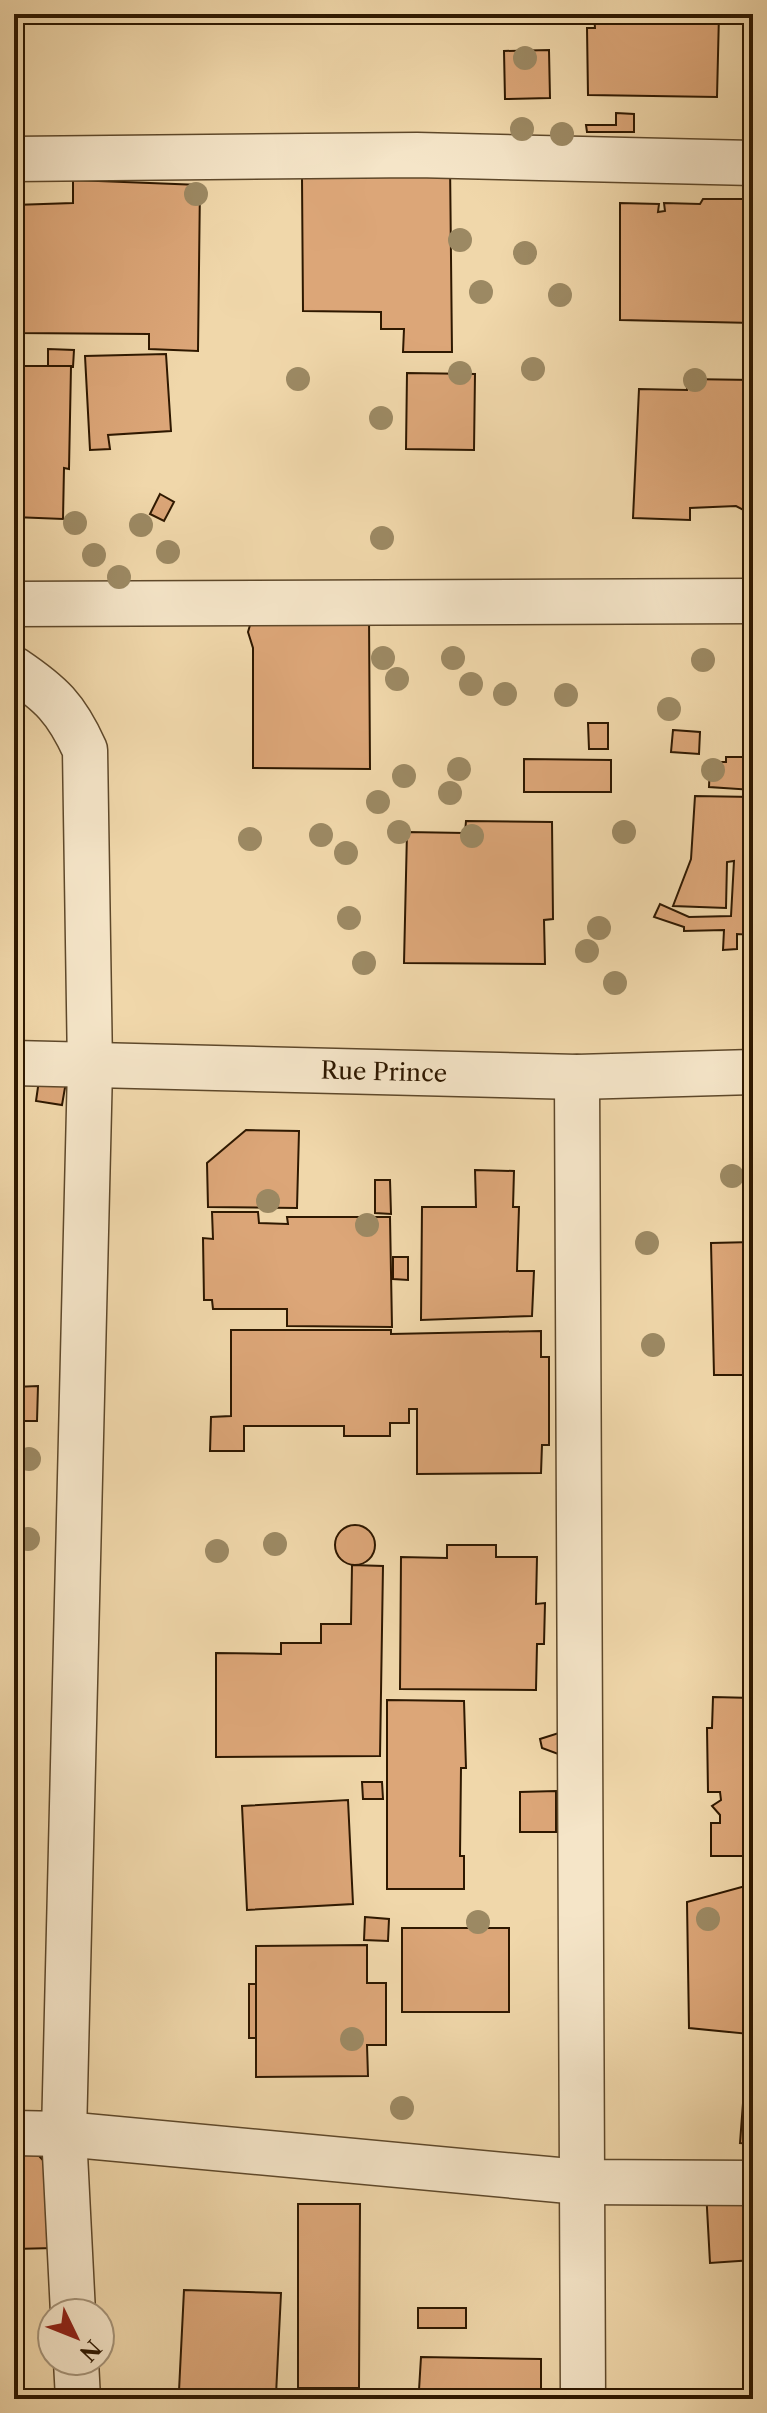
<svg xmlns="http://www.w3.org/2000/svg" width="767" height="2413" viewBox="0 0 767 2413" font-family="'Libre Caslon Text',serif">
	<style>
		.building { fill: #dca678; stroke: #2e1800; stroke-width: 2 }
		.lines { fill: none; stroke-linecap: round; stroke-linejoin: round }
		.minor-casing { stroke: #5e482a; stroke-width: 47 }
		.minor { stroke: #f5e5c8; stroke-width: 44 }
		.tree { fill: #9c8963 }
		.labels { text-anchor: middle; stroke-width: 8; stroke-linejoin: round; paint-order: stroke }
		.street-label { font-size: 24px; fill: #2e1800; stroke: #f5e5c8 }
	</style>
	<rect width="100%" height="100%" fill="#f0d7aa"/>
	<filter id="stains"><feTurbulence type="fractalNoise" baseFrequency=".0025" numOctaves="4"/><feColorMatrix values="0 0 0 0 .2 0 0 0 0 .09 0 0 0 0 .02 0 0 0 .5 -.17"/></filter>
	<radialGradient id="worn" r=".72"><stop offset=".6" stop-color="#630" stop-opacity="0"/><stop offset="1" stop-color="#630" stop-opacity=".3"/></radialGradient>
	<g class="building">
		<rect x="19" y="14" width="170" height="5"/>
		<path d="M594 14H719L717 97 588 95 587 28H595Z"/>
		<path d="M549 50 550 98 505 99 504 51Z"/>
		<path d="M616 113 634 114V132H587L586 125H616Z"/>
		<path d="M450 162 452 352H403L404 329H381V312L303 311 302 178Z"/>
		<path d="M73 180 200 185 198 351 149 349V334L14 333V205L73 203Z"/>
		<path d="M703 199H753V323L620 320V203L659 204 658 212 665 211 664 203 700 204Z"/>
		<path d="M48 349 74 350 73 367H48Z"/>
		<path d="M166 354 171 431 108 435 110 449 90 450 85 356Z"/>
		<path d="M14 366H71L69 469 64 468 63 519 14 517Z"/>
		<path d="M407 373 475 374 474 450 406 449Z"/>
		<path d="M687 379 753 380V515L736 506 690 508V520L633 518 639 389 687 390Z"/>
		<path d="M160 494 174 502 164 521 150 514Z"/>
		<path d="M253 615H369L370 769 253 768V648L248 632Z"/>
		<path d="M588 723H608V749H589Z"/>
		<path d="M673 730 700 732 699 754 671 752Z"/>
		<path d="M726 757H753V790L709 787 710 762H726Z"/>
		<path d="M524 759 611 760V792H524Z"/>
		<path d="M695 796 753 797V935L737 934V949L723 950 724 930 684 931V927L654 917 660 904 689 917 731 916 734 861 727 862 726 908 673 906 691 859Z"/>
		<path d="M466 821 552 822 553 919 544 920 545 964 404 963 407 832 465 833Z"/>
		<path d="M40 1073 67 1076 62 1105 36 1101Z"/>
		<path d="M246 1130 299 1131 297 1208 208 1207 207 1163Z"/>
		<path d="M475 1170 514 1171 513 1207H519L517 1271H534L532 1316 421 1320 422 1207H476Z"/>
		<path d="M375 1180H390L391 1214 375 1213Z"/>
		<path d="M212 1212H258L259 1223 288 1224 287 1217H390L392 1327 287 1326V1309H213L212 1300H204L203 1238 213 1239Z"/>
		<path d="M753 1242V1375H714L711 1243Z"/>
		<path d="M393 1257H408V1280L393 1279Z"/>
		<rect x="14" y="1290" width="9" height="62"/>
		<path d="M231 1330H391V1334L541 1331V1357H549V1445H542L541 1473 417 1474V1409H409V1423H390V1436H344V1426H244V1451H210L211 1417 231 1416Z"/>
		<path d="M38 1386 37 1421H14V1387Z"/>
		<circle cx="355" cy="1545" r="20"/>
		<path d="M447 1545H496V1557H537L536 1604 545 1603 544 1644H537L536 1690 400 1689 401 1557 447 1558Z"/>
		<path d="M352 1565 383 1566 380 1756 216 1757V1653L281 1654V1643H321V1624H351Z"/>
		<path d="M713 1697 753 1698V1856H711V1823H720V1815L712 1806 721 1800 720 1792H708L707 1728H712Z"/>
		<path d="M387 1700 464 1701 466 1768H461L460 1856H464V1889H387Z"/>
		<path d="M565 1731 569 1758 542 1748 540 1739Z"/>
		<path d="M362 1782H382L383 1799H363Z"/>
		<path d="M556 1791V1832H520V1792Z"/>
		<path d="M348 1800 353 1904 247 1910 242 1806Z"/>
		<path d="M749 1885 753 1906V2018H749V2034L689 2028 687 1902Z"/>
		<path d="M365 1917 389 1919 388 1941 364 1940Z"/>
		<rect x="402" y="1928" width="107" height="84"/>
		<path d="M367 1945V1983H386V2045H367L368 2076 256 2077V1946Z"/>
		<rect x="249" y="1984" width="7" height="54"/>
		<path d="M744 2090H753V2144L740 2143Z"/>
		<path d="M14 2144H28L53 2171 54 2248 14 2249Z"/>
		<path d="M753 2188V2260L710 2263 706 2190Z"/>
		<path d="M298 2204H360L359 2388H298Z"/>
		<rect x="14" y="2286" width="6" height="49"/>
		<path d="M184 2290 281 2293 276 2395 179 2391Z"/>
		<rect x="418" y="2308" width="48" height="20"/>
		<path d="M421 2357 541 2359V2390L562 2391V2399H410L419 2390Z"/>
	</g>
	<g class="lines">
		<g class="minor-casing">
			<g id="minor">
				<path d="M14 159 417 155 753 163"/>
				<path d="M14 604 753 601"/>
				<path d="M14 669C51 694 66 708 85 750L90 1068 64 2134 73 2313"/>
				<path id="s1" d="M14 1063 577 1077 753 1072"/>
				<path d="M577 1077 583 2399"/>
				<path d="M14 2133 64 2134 580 2182 753 2183"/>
				<path d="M76 2361 78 2399"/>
			</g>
		</g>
		<use href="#minor" class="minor"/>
	</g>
	<g class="tree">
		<circle cx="525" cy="58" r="12"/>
		<circle cx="522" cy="129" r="12"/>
		<circle cx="562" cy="134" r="12"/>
		<circle cx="196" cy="194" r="12"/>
		<circle cx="460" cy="240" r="12"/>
		<circle cx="525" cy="253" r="12"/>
		<circle cx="481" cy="292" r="12"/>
		<circle cx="560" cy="295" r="12"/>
		<circle cx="533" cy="369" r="12"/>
		<circle cx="460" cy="373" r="12"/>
		<circle cx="298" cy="379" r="12"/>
		<circle cx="695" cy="380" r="12"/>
		<circle cx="381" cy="418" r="12"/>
		<circle cx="75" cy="523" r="12"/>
		<circle cx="141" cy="525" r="12"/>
		<circle cx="382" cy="538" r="12"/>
		<circle cx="168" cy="552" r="12"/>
		<circle cx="94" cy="555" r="12"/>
		<circle cx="119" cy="577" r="12"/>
		<circle cx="383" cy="658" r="12"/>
		<circle cx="453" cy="658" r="12"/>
		<circle cx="703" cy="660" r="12"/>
		<circle cx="397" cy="679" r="12"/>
		<circle cx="471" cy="684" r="12"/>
		<circle cx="505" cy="694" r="12"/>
		<circle cx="566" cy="695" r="12"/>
		<circle cx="669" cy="709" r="12"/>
		<circle cx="459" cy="769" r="12"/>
		<circle cx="713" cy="770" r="12"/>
		<circle cx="404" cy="776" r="12"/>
		<circle cx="450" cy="793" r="12"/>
		<circle cx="378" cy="802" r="12"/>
		<circle cx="399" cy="832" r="12"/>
		<circle cx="624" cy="832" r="12"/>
		<circle cx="321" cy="835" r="12"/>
		<circle cx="472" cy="836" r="12"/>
		<circle cx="250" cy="839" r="12"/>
		<circle cx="346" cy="853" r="12"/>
		<circle cx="349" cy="918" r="12"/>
		<circle cx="599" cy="928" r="12"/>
		<circle cx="587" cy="951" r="12"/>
		<circle cx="364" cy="963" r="12"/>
		<circle cx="615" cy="983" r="12"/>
		<circle cx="732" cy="1176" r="12"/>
		<circle cx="268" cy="1201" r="12"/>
		<circle cx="367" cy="1225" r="12"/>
		<circle cx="647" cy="1243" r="12"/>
		<circle cx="653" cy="1345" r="12"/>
		<circle cx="29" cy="1459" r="12"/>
		<circle cx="28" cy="1539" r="12"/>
		<circle cx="275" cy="1544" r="12"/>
		<circle cx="217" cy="1551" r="12"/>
		<circle cx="708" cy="1919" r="12"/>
		<circle cx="478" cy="1922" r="12"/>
		<circle cx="352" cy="2039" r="12"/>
		<circle cx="402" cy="2108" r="12"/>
	</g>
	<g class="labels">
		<g class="street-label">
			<text dy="8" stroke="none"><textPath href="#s1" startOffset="370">Rue Prince</textPath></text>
		</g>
	</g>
	<rect width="767" height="2413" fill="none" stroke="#f0d7aa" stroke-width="48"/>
	<rect x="16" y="16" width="735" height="2381" fill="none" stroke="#2e1800" stroke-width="4"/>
	<rect x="24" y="24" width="719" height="2365" fill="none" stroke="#2e1800" stroke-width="2"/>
	<g transform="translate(76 2337) rotate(133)"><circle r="38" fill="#f5e5c8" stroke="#a59378" stroke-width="2"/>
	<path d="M0-6L14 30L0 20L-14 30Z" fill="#8f2418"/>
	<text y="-12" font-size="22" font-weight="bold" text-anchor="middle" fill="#2e1800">N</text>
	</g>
	<rect width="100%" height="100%" filter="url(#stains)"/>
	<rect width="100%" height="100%" fill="url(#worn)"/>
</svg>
